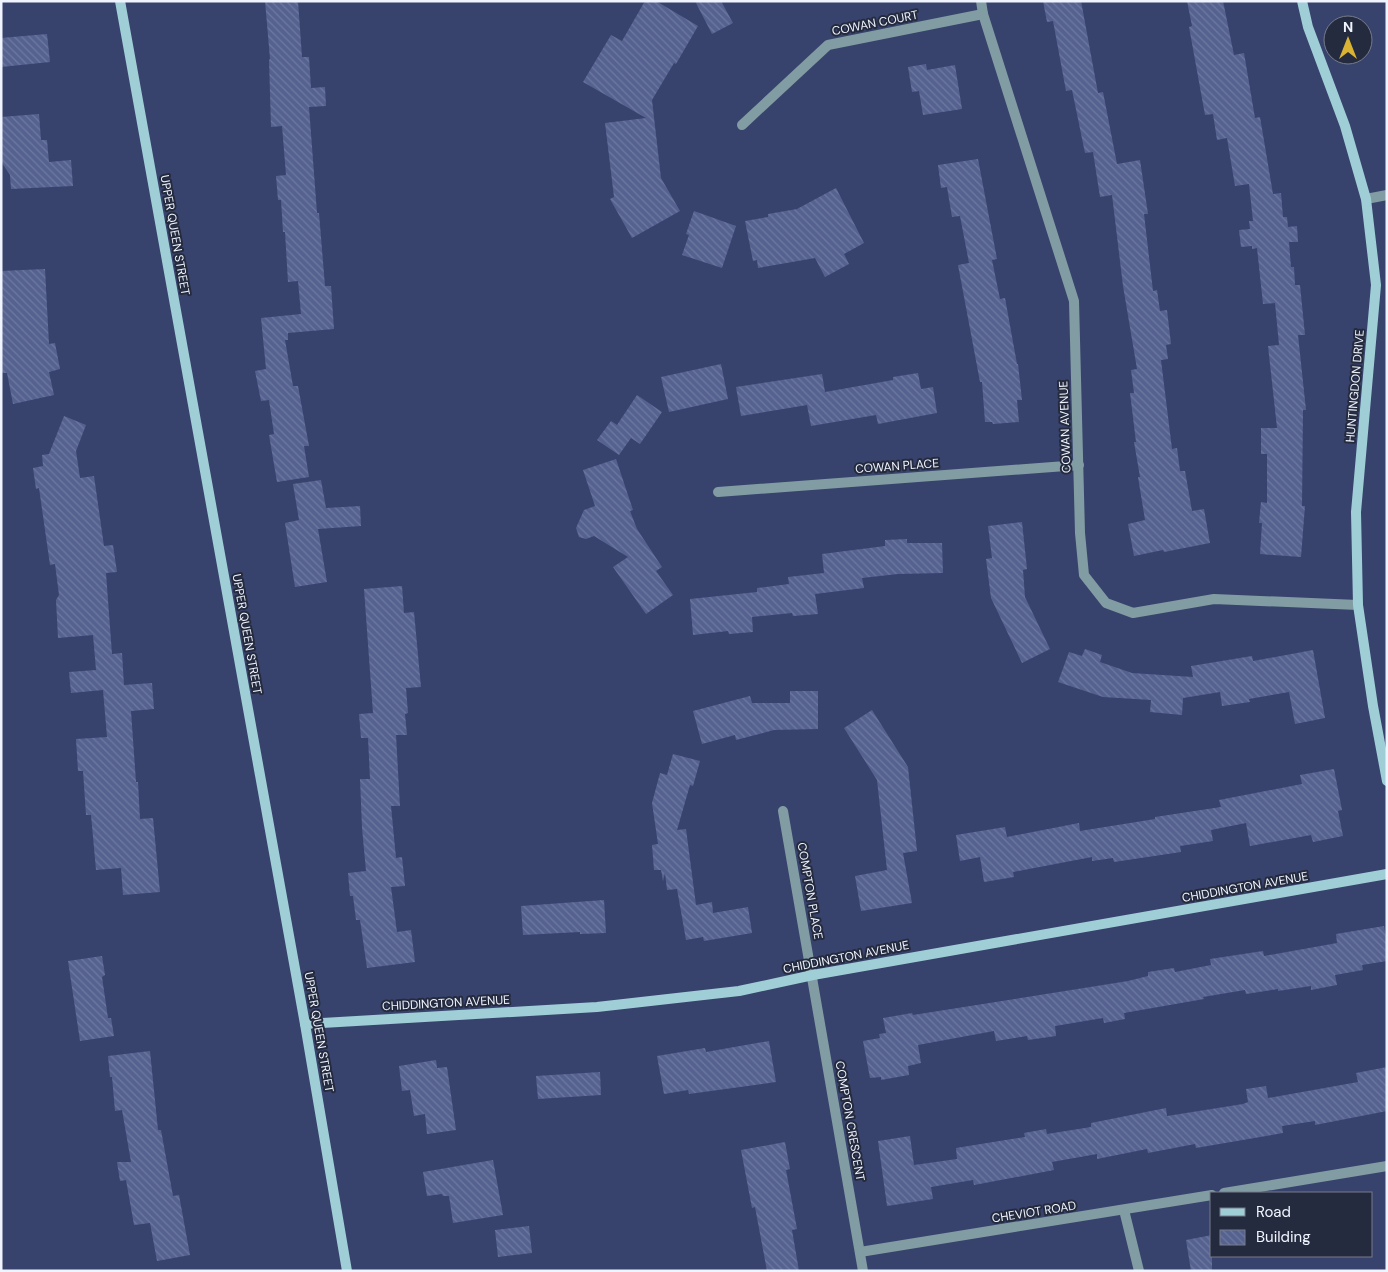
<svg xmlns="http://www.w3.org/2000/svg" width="1388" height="1272" viewBox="0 0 1388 1272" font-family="'DM Sans',sans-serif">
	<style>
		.building { fill: url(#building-back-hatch) }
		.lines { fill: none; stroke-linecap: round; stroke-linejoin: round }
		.street { stroke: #819da3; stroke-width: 10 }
		.secondary { stroke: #a0ced7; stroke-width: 10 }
		.labels { text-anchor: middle; stroke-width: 4; stroke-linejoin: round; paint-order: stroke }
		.street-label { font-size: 12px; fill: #f0f4fe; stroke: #252b3e }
	</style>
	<defs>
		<pattern id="building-back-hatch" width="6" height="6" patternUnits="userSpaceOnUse" patternTransform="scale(1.25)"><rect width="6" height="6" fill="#55628f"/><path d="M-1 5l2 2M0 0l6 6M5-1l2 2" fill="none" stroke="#6e79a0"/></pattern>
	</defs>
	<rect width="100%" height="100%" fill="#37436d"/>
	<g class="building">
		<path d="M265 1H298L302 57H309L311 88 325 87 326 106 309 107 317 213H319L325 286H331L334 329 288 333V340H285L293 386H298L309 446H304L309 477 277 482 269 435 274 434 269 400 261 401 255 371 266 369 261 318 301 314 298 281 288 282 285 232H283L281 200H278L276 176 286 175 282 126 271 127 269 60 270 59Z"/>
		<path d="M645 1H656L698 26 676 64 674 63 652 100 661 178 680 211 632 238 610 199 614 197 605 123 646 118 583 82 611 35 622 41Z"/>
		<path d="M695 1H721L733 23 712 34Z"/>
		<path d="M1043 1H1081L1098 93 1103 92 1117 164 1140 160 1148 214H1144L1153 291 1157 290 1160 311 1167 310 1171 344 1166 345 1168 359 1161 360 1172 449 1177 448 1180 471H1185L1192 511 1204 509 1210 543 1164 552 1163 550 1134 556 1128 524 1145 520 1138 477H1140L1134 442H1136L1130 393H1134L1131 370 1137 369 1123 286 1112 195 1100 197 1093 152 1085 153 1072 90 1066 91 1053 21 1047 22Z"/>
		<path d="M1187 1H1223L1234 55 1244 53 1255 118 1260 117 1273 194 1281 193 1283 217H1287L1288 227 1297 226 1298 242H1289L1291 267H1294L1295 285H1300L1305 335H1298L1306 410H1303L1302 506H1305L1301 557 1260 554 1262 523H1259L1261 502 1267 503V454H1261V428H1277L1268 346 1279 345 1275 303 1263 304 1257 248 1252 249V246L1241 247 1239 230 1250 229 1249 221H1253L1249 184 1235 186 1227 138 1217 140 1213 114 1205 115 1189 27 1192 26Z"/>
		<path d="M47 34 50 62 1 67V38Z"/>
		<path d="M926 64 927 70 955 65 962 109 923 115 919 91 912 92 908 67Z"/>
		<path d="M39 114 41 140H47L49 162 71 160 73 186 11 189 10 175 2 163 1 117Z"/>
		<path d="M978 159 997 259 992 260 1000 299 1005 298 1017 364H1018L1022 400H1017L1019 422 993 424 992 422H985L982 382H980L958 265 969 263 960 216 952 217 947 187 941 188 938 165Z"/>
		<path d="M836 188 864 243 844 254 849 264 825 277 815 258 758 268 757 260 753 261 745 221 768 217V214L797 209Z"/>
		<path d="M694 211 736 226 722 268 682 255 689 235 686 234Z"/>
		<path d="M45 269 49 344 55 343 60 369 49 372 54 395 13 404 7 373H1V271Z"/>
		<path d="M721 364 728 399 669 412 661 377Z"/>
		<path d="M918 373 921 389 933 387 937 413 878 424 876 415 811 426 807 405 741 416 736 387 822 374 825 392 893 380V377Z"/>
		<path d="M637 395 662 412 640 444 631 438 619 455 597 440 611 421 617 425Z"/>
		<path d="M64 416 86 425 76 451 80 478 94 476 104 546 113 545 117 572 106 573 112 654 122 653 124 685 152 683 154 709 131 711 136 782H138L140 819 153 818 160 892 123 895 121 868 96 870 91 815H86L83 771H78L76 739 107 737 103 690 71 693 69 672 96 670 93 635 58 638 56 600 59 595 55 564 50 565 39 488 36 489 33 468 43 466 42 455 49 454Z"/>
		<path d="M616 459 633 510 630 511 637 529 662 567 656 571 673 595 646 614 613 567 628 557 594 536 586 539 579 537 576 528 584 510 595 506 583 470Z"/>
		<path d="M321 480 326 508 360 506 361 526 318 529 327 582 295 587 285 523 299 520 293 484Z"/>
		<path d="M1022 522 1027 569 1023 570 1025 597 1050 649 1022 663 991 598 986 559 992 558 988 526Z"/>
		<path d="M907 539V543H942L943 573 898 574 862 578 864 588 815 594 818 614 793 616 792 613 752 617 753 632 729 634 728 631 693 635 690 599 757 592V588L789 584 788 577 824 573 822 554 885 546V540Z"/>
		<path d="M402 586 404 613 414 612 421 687 406 688 408 713 405 714 407 735H396L400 806H391L396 858 402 857 405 886 391 887 397 932 411 930 415 962 367 968 360 920H356L353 896H350L348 873 366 871 362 828 360 779H370L368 738H361L359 714 373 713 364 589Z"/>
		<path d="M1085 649 1102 655 1100 662 1132 673 1193 677 1191 666 1252 656 1253 661 1313 650 1325 718 1295 724 1289 692 1249 699 1250 702 1222 706 1220 692 1183 698 1182 715 1150 712 1151 700 1103 697 1058 682 1069 652 1082 656Z"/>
		<path d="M790 691H818V729L774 730 736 740 735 735 702 744 693 711 750 696 752 703H790Z"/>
		<path d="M872 710 908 767 917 851 903 853 912 903 861 911 855 876 887 870 877 780 844 728Z"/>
		<path d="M673 754 700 761 693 786 690 785 677 830 686 829 696 905 712 902 713 913 748 907 752 933 704 941 703 937 686 940 677 889 667 890 665 873 663 881 661 870H654L652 845 658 844 652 803 660 773 667 775Z"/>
		<path d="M1334 769 1342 810 1338 811 1343 836 1313 842 1311 835 1250 846 1246 823 1211 830 1213 841 1180 846 1181 852 1114 862 1113 858 1092 861V857L1013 872 1014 877 984 882 980 857 960 861 956 835 1005 827 1007 837 1079 823 1080 831 1155 819V817L1221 807 1219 800 1302 784 1300 775Z"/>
		<path d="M604 900 606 933 580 934V932L523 935 521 906Z"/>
		<path d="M1384 926 1387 942V961L1362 965 1363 970 1335 975 1337 985 1311 990V986L1278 991V989L1246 994 1245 990 1203 997 1204 999 1124 1013 1125 1019 1104 1023 1103 1018 1055 1026 1056 1036 1028 1040 1027 1036 996 1041 994 1031 918 1045 921 1063 908 1066 909 1075 881 1080V1077L870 1078 863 1041 880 1038 879 1034 886 1033 883 1018 912 1013 913 1015 1128 981 1148 976V972L1174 968 1175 972 1211 965 1210 959 1263 951 1264 956 1337 943 1336 934Z"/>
		<path d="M102 956 105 975 102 977 108 1018H111L114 1036 80 1041 68 961Z"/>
		<path d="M769 1041 776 1082 689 1094 688 1090 664 1094 657 1056 705 1048 706 1052Z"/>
		<path d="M150 1051 158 1130H161L173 1196 179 1195 190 1255 157 1261 150 1223 134 1225 126 1180 120 1181 117 1162H131L122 1110 115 1111 112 1077H110L108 1056Z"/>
		<path d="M436 1060 437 1068 447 1067 456 1130 427 1134 425 1114 414 1116 410 1090 402 1091 399 1066Z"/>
		<path d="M1387 1067V1111L1315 1125V1121L1282 1126 1283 1133 1196 1148 1195 1144 1148 1153 1147 1149 1097 1159V1154L1052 1162 1054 1170 974 1185 973 1180 931 1187 933 1199 887 1206 878 1141 910 1136 914 1165 957 1159 956 1148 1025 1137 1024 1133 1046 1129 1047 1134 1091 1127V1123L1166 1108 1167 1116 1243 1104 1248 1102 1246 1089 1266 1086 1268 1098 1358 1082 1356 1073Z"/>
		<path d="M600 1072 601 1095 538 1099 536 1076Z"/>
		<path d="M785 1142 790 1169 786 1170 797 1229 792 1230 799 1271H767L755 1207 752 1208 741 1150Z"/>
		<path d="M493 1160 503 1215 453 1223 449 1196H443L442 1194 427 1196 423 1172Z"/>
		<path d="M529 1226 532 1253 498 1257 495 1230Z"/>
		<path d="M1212 1235V1271H1191L1186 1240Z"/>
	</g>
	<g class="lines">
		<g class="street">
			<path d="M981 1 983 14 1074 301 1080 533 1084 575 1106 603 1133 613 1214 599 1358 605"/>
			<path d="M742 125 828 45 983 14"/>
			<path d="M1366 199 1387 195"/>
			<path d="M718 492 1079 465"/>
			<path d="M783 811 863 1271"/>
			<path d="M1224 1193 1387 1166"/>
			<path d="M1124 1210 1139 1271"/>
			<path d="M860 1252 1212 1195"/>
		</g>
		<g class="secondary">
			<path d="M120 1 305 1024 347 1271"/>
			<path d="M1302 1 1308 27 1345 126 1366 199 1376 285 1356 512 1358 605 1373 706 1387 781"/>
			<path d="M305 1024 597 1007 739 991 813 975 1387 874"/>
		</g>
	</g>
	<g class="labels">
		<g class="street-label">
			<text transform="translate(875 23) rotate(-11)" y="4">COWAN COURT</text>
			<text transform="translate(175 235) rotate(80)" y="4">UPPER QUEEN STREET</text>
			<text transform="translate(1355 386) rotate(-85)" y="4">HUNTINGDON DRIVE</text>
			<text transform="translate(1065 427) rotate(-92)" y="4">COWAN AVENUE</text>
			<text transform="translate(897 466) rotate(-4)" y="4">COWAN PLACE</text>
			<text transform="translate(247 634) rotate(80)" y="4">UPPER QUEEN STREET</text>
			<text transform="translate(1245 887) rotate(-10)" y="4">CHIDDINGTON AVENUE</text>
			<text transform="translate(810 891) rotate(80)" y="4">COMPTON PLACE</text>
			<text transform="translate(846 957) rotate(-11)" y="4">CHIDDINGTON AVENUE</text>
			<text transform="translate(446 1003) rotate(-3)" y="4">CHIDDINGTON AVENUE</text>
			<text transform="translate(319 1032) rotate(80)" y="4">UPPER QUEEN STREET</text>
			<text transform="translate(850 1121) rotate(80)" y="4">COMPTON CRESCENT</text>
			<text transform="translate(1034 1212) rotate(-9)" y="4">CHEVIOT ROAD</text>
		</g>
	</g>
	<rect width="1388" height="1272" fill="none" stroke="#f0f4fe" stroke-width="5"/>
	<rect x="1210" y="1192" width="162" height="65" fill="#252b3e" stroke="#767b8b"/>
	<rect x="1220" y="1208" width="25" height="8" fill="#a0ced7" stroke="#767b8b"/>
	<text x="1256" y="1217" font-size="15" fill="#f0f4fe">Road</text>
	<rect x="1220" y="1230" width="25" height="15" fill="url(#building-back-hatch)" stroke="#767b8b"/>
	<text x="1256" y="1242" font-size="15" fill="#f0f4fe">Building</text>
	<g transform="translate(1348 40)"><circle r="24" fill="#252b3e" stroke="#767b8b"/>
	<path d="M0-4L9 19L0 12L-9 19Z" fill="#dab333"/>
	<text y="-8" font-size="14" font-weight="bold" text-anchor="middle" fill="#f0f4fe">N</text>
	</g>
</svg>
